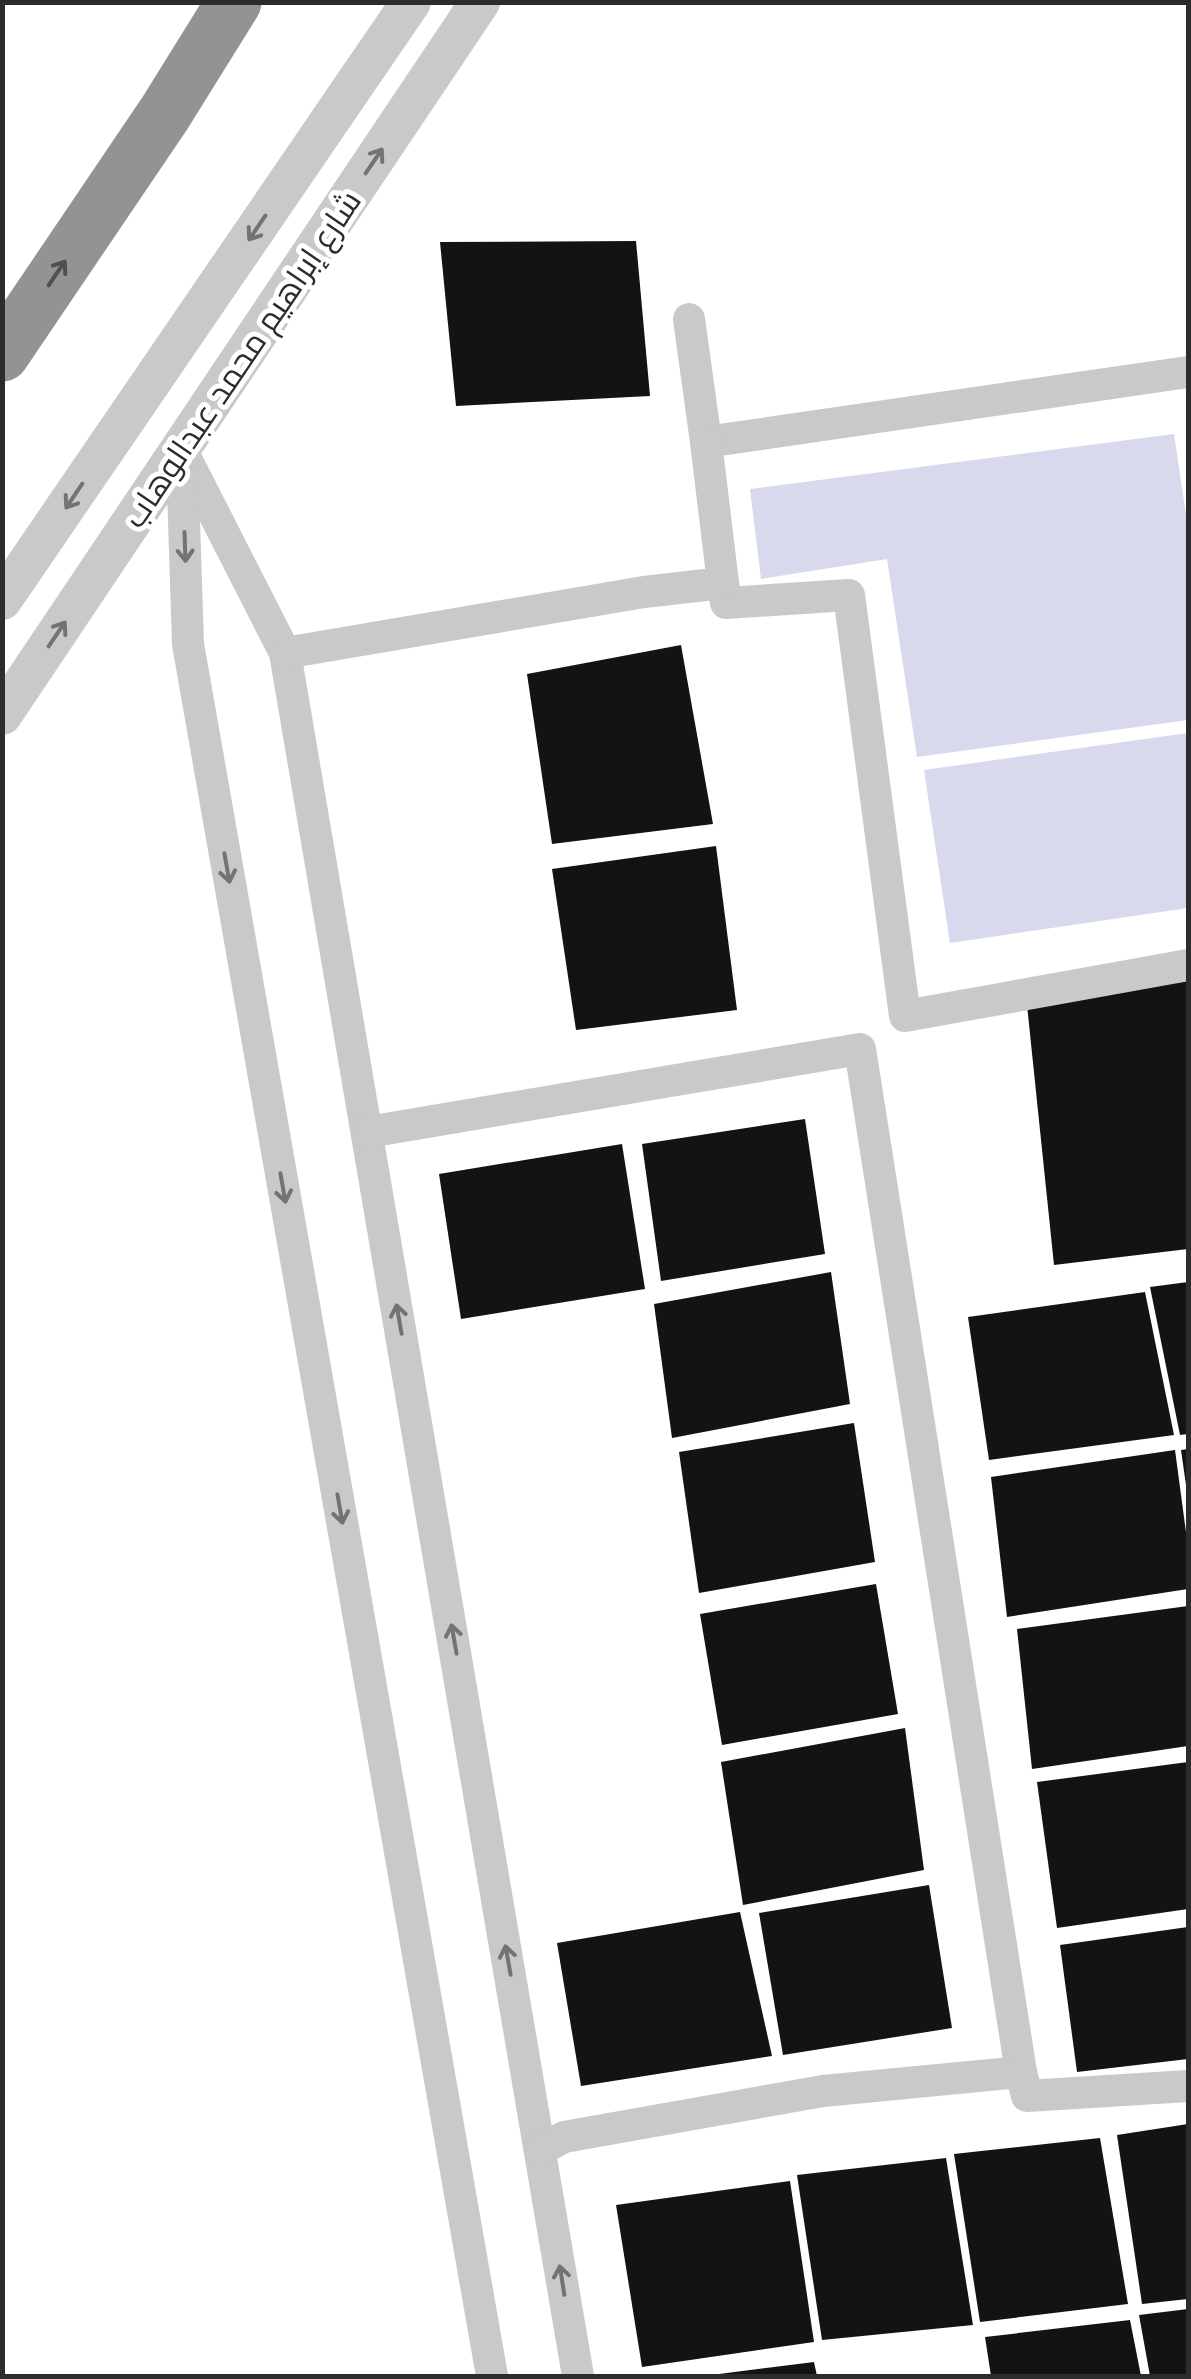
<svg xmlns="http://www.w3.org/2000/svg" width="1191" height="2379" viewBox="0 0 1191 2379" font-family="Lato,Cairo,sans-serif">
	<style>
		.green { fill: #d8d9ec }
		.building { fill: #131313 }
		.lines { fill: none; stroke-linecap: round; stroke-linejoin: round }
		.minor { stroke: #c9c9c9; stroke-width: 32 }
		.tertiary { stroke: #c9c9c9; stroke-width: 40 }
		.motorway { stroke: #939393; stroke-width: 55 }
		.oneway { stroke: #737373 }
		.oneway2 { stroke: #505050 }
		.labels { text-anchor: middle; stroke-width: 10; stroke-linejoin: round; paint-order: stroke }
		.street-label { font-size: 32px; fill: #2c2c2c; stroke: #fff }
	</style>
	<rect width="100%" height="100%" fill="#fff"/>
	<g class="green">
		<path d="M1174 434 1188 528V720L917 757 887 559 761 579 750 489Z"/>
		<path d="M1188 733V908L950 943 924 770Z"/>
	</g>
	<g class="building">
		<path d="M636 241 650 396 456 406 440 242Z"/>
		<path d="M681 645 713 824 552 844 527 674Z"/>
		<path d="M716 846 737 1010 576 1030 552 869Z"/>
		<path d="M1188 981V1249L1054 1265 1027 1005Z"/>
		<path d="M805 1119 825 1254 661 1281 642 1144Z"/>
		<path d="M622 1144 645 1289 461 1319 439 1174Z"/>
		<path d="M831 1272 850 1404 672 1438 654 1304Z"/>
		<path d="M1188 1282V1434L1180 1435 1150 1287Z"/>
		<path d="M1145 1292 1174 1435 989 1460 968 1317Z"/>
		<path d="M854 1423 875 1562 699 1593 679 1452Z"/>
		<path d="M1188 1449V1485H1186L1181 1450Z"/>
		<path d="M1175 1450 1188 1547V1589L1007 1617 991 1477Z"/>
		<path d="M876 1584 898 1714 722 1745 700 1614Z"/>
		<path d="M1188 1606V1746L1032 1769 1017 1629Z"/>
		<path d="M905 1728 924 1870 743 1905 721 1762Z"/>
		<path d="M1188 1762V1909L1057 1928 1037 1782Z"/>
		<path d="M929 1885 952 2028 783 2055 759 1913Z"/>
		<path d="M740 1912 772 2056 581 2086 557 1943Z"/>
		<path d="M1188 1927V2059L1077 2072 1060 1945Z"/>
		<path d="M1188 2124V2299L1142 2304 1117 2135Z"/>
		<path d="M1100 2138 1128 2304 980 2322 954 2154Z"/>
		<path d="M946 2158 973 2325 822 2340 797 2175Z"/>
		<path d="M790 2181 814 2342 642 2367 616 2205Z"/>
		<path d="M1188 2309V2376H1150L1139 2315Z"/>
		<path d="M1130 2320 1141 2376H991L985 2337Z"/>
		<path d="M814 2362 817 2376H719V2374Z"/>
	</g>
	<g class="lines">
		<g class="minor">
			<path d="M689 319 706 442 1188 372"/>
			<path d="M181 449 285 653 578 2376"/>
			<path d="M182 459 188 644 492 2376"/>
			<path d="M723 583 726 603 849 595 905 1016 1188 965"/>
			<path d="M285 653 644 592 723 583 706 442"/>
			<path d="M368 1132 860 1049 1021 2072"/>
			<path d="M540 2150 564 2137 823 2091 1021 2072 1027 2096 1188 2086"/>
		</g>
		<g class="tertiary">
			<path d="M2 600 411 2"/>
			<path d="M2 715 480 2"/>
		</g>
		<path class="motorway" d="M2 354 165 113 234 2"/>
	</g>
	<defs><path id="oneway-shaft" d="M-6 0H5M1.5-3L5.5 0L1.5 3" fill="none" stroke-width="1.6" stroke-linecap="round" stroke-linejoin="round" transform="scale(2.5)"/></defs>
	<g class="oneway">
		<use href="#oneway-shaft" transform="translate(374 161) rotate(-56)"/>
		<use href="#oneway-shaft" transform="translate(257 228) rotate(124)"/>
		<use href="#oneway-shaft" transform="translate(74 496) rotate(124)"/>
		<use href="#oneway-shaft" transform="translate(185 547) rotate(88)"/>
		<use href="#oneway-shaft" transform="translate(57 634) rotate(-56)"/>
		<use href="#oneway-shaft" transform="translate(227 868) rotate(80)"/>
		<use href="#oneway-shaft" transform="translate(283 1188) rotate(80)"/>
		<use href="#oneway-shaft" transform="translate(399 1319) rotate(-100)"/>
		<use href="#oneway-shaft" transform="translate(340 1509) rotate(80)"/>
		<use href="#oneway-shaft" transform="translate(454 1639) rotate(-100)"/>
		<use href="#oneway-shaft" transform="translate(508 1960) rotate(-100)"/>
		<use href="#oneway-shaft" transform="translate(562 2280) rotate(-99)"/>
	</g>
	<use class="oneway2" href="#oneway-shaft" transform="translate(57 273) rotate(-56)"/>
	<g class="labels">
		<g class="street-label">
			<text transform="translate(242 359) rotate(-56)" y="11">شارع إبراهيم محمد عبدالوهاب</text>
		</g>
	</g>
	<rect width="1191" height="2379" fill="none" stroke="#2c2c2c" stroke-width="10"/>
</svg>
